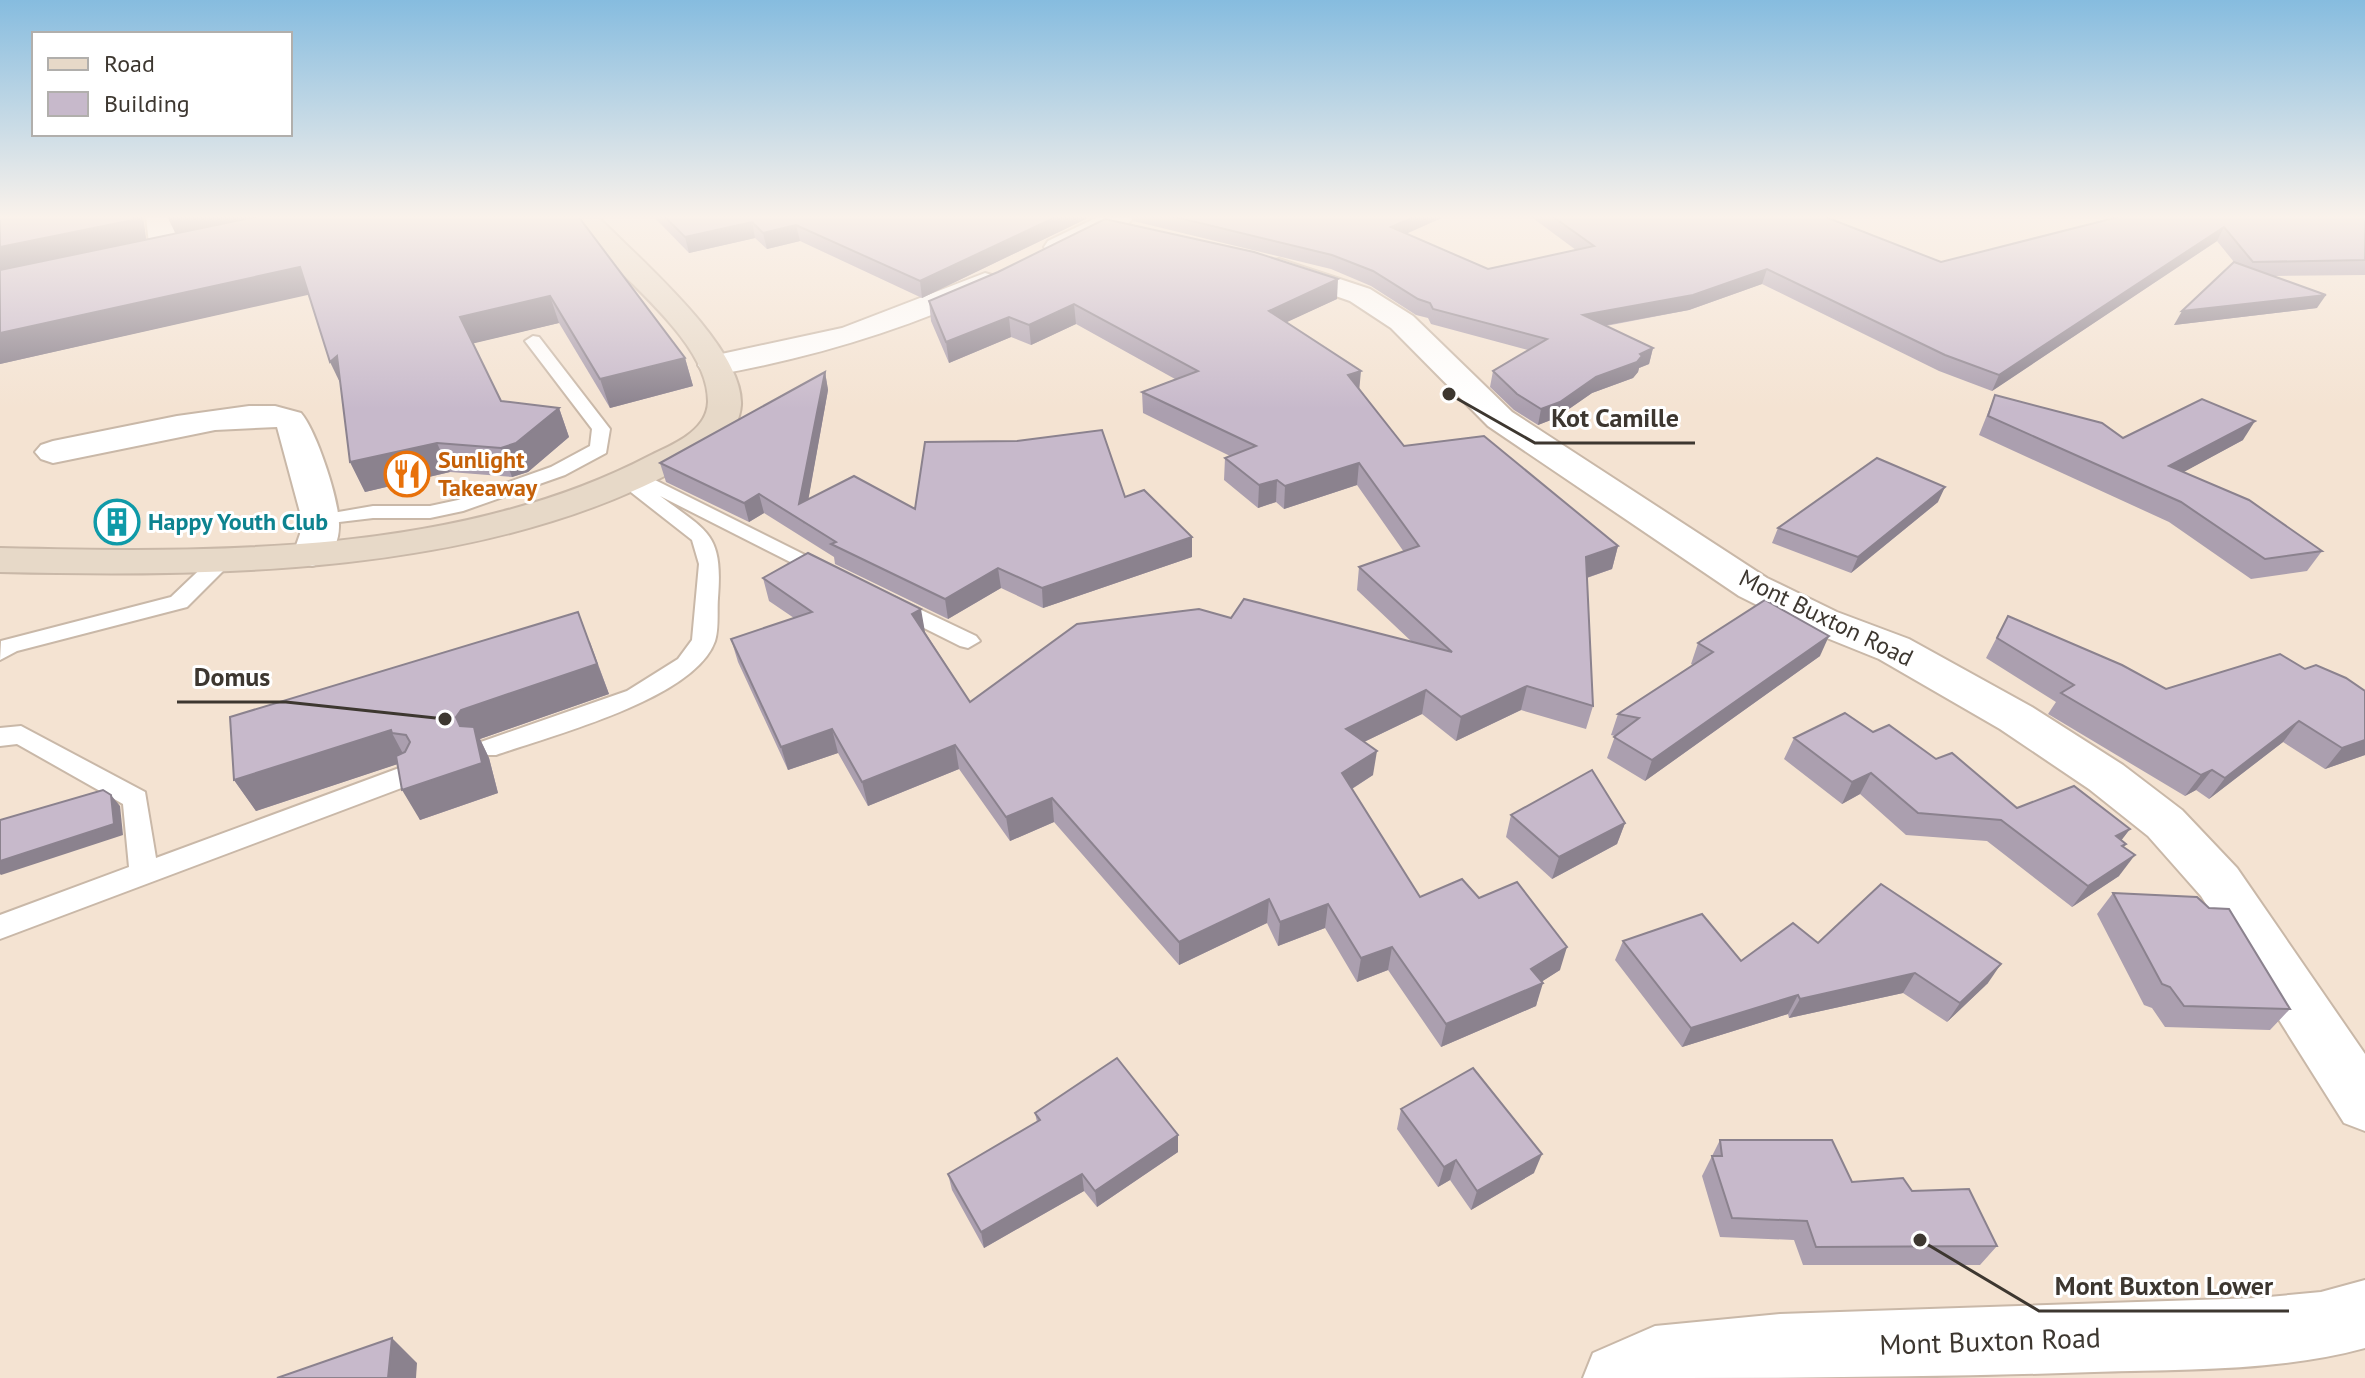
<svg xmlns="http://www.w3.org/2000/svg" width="2365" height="1378" viewBox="0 0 2365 1378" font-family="'PT Sans',sans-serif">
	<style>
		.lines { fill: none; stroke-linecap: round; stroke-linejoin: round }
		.lane-casing { stroke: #c9b8a8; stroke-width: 4 }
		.street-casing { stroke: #c9b8a8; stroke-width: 4 }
		.secondary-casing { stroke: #c9b8a8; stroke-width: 4 }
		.lane { fill: #fff; fill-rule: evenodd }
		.street { fill: #fff; fill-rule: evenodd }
		.secondary { fill: #e7d9c8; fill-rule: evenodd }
		.wall { fill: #ab9faf }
		.shaded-wall { fill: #8b828e }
		.building { fill: #c7b9cb; stroke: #8b828e; stroke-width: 2 }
		.labels { text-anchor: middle; stroke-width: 6; stroke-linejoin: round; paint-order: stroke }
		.food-label { font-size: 24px; font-weight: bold; fill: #c56008; stroke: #fff; text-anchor: start }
		.culture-label { font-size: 24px; font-weight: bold; fill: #0d838f; stroke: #fff; text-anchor: start }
		.street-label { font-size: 24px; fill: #3d3730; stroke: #fff }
		.near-street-label { font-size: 28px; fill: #3d3730; stroke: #fff }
		.leader { fill: none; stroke: #3d3730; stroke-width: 3 }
		.callout-dot { fill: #3d3730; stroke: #fff; stroke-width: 3 }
		.callout-label { font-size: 26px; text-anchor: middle; font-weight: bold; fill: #3d3730; stroke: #fff; stroke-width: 6; stroke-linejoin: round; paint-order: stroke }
	</style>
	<rect width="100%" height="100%" fill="#f4e3d2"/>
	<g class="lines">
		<g class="lane-casing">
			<g id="lane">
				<path d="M533 336 539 337 610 429 606 453 565 475 463 511 430 518H373L314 525 311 521 314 517 321 515 373 506H430L458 500 551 467 590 446 592 429 525 341Z"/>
				<path d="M639 472 839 572 828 578 820 577 660 496C708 532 723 533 718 598 717 611 719 629 715 641 695 699 550 736 496 755H478L474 749 478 743 627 691 678 659 692 640 699 564 692 540 618 482Z"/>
				<path d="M221 556 232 562 187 607 17 651 0 660 1 641 171 597 213 557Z"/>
				<path d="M894 597 976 636 980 641 968 648 960 646 886 609 883 604 886 599Z"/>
				<path d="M21 726 145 792 156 858 402 767H420L424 774 420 781 0 939V915L129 867 123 804 17 744 0 746V728Z"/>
			</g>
		</g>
		<g class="street-casing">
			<g id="street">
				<path d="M146 216H172L178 253 174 259H154L150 253Z"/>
				<path d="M1100 216H1134L1130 222 1068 253H1048L1044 247 1048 241Z"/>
				<path d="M1279 259 1370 289 1413 316 1512 412 1767 578 1837 612 1909 639 2032 707 2123 765 2182 810 2237 868 2365 1054V1131L2344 1123 2201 896 2148 836 2089 789 2000 729 1879 659 1807 630 1739 596 1488 426 1391 328 1350 301 1269 273 1265 267 1269 261Z"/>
				<path d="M985 273 995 276 999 282 995 288C904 330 812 358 714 375L703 372 698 365 703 358 842 328Z"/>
				<path d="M249 406H275L301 413C317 432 340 502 339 527 339 540 333 552 326 562L312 566 298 562 293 554 300 534 301 516 277 427 215 430 53 463 41 459 35 452 41 445 53 441 177 416Z"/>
				<path d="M2365 1280V1348C2277 1372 2184 1369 2094 1372 1923 1378 1753 1378 1583 1378L1593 1353 1655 1326 1780 1314 2258 1298 2321 1292Z"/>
			</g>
		</g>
		<g class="secondary-casing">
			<path id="secondary" d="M569 216H597C637 257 744 347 741 405 739 439 702 456 676 470 481 575 216 577 0 572V548C210 553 457 556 649 456 671 445 707 432 708 402 709 336 606 269 569 216Z"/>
		</g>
		<use href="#lane" class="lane"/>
		<use href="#street" class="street"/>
		<use href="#secondary" class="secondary"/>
	</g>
	<g class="wall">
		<path d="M0 216H143L146 240 176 234 167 216H578L685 358 693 386 610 408 559 323 473 343 501 401 559 408 569 437 528 472 512 477 450 472 365 492 350 462 341 384 308 294 0 364Z"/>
		<path d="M653 216H1092L922 298 800 241 767 249 755 238 689 253Z"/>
		<path d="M1133 216H1446L1406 234 1488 269 1576 250 1530 216H1823L1941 262 2122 216H2365V275L2274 276 2317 308 2174 325 2234 262 2217 241 1992 391 1939 371 1762 284 1689 310 1606 326 1653 348 1649 364 1639 368 1638 372 1633 378 1592 393 1556 418 1538 425 1514 410 1490 387 1493 371 1528 350 1431 324 1428 318 1416 315 1371 286 1331 269 1133 221Z"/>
		<path d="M1337 299 1286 322 1359 390 1404 446 1618 546 1612 569 1587 578 1593 706 1586 729 1521 710 1456 741 1422 714 1364 742 1373 775 1352 789 1420 897 1479 898 1560 970 1542 981 1536 1006 1441 1047 1388 970 1357 982 1325 928 1278 946 1267 923 1179 965 1054 822 1010 841 959 769 868 806 838 753 788 770 738 662 731 639 794 618 769 601 763 578 925 632 970 702 1231 618 1412 642 1357 590 1359 567 1404 552 1357 485 1284 509 1276 502 1258 508 1224 480 1225 458 1230 456 1143 413 1142 392 1175 379 1076 324 1031 345 1011 337 949 363 931 321 929 301Z"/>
		<path d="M825 372 828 390 808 500 915 509 1125 497 1192 557 1043 608 1001 588 948 619 835 564 834 557 764 513 749 522 666 482 660 463Z"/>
		<path d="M1995 395 2123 438 2243 440 2183 472 2322 551 2307 571 2251 579 2169 522 1979 435Z"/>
		<path d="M1938 502 1851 573 1772 543 1778 528Z"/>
		<path d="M2008 616 2166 689 2305 669 2365 691V755L2325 769 2283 742 2209 799 2196 790 2185 796 2048 714 2056 702 1986 658Z"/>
		<path d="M590 642 609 694 480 739 489 758 498 793 420 820 397 764 256 811 234 780Z"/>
		<path d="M1698 643 1820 656 1645 781 1607 758 1615 736 1611 735 1618 714 1693 665 1691 664Z"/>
		<path d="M1873 732 1936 759 2017 808 2130 829 2121 840 2126 844 2124 847 2119 876 2072 907 1987 841 1906 835 1860 794 1842 804 1784 759 1794 738Z"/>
		<path d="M1511 815 1625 823 1617 844 1552 879 1506 837Z"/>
		<path d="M2113 893 2290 1009 2270 1030 2165 1027 2152 1008 2144 1005 2097 914Z"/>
		<path d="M1623 941 1741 961 1818 943 1988 983 1947 1022 1903 993 1789 1018 1788 1014 1682 1047 1615 960Z"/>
		<path d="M1401 1109 1534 1173 1471 1210 1450 1180 1438 1187 1397 1129Z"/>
		<path d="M1035 1113 1178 1135V1152L1097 1207 1084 1191 984 1248 952 1190 948 1174 1037 1122Z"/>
		<path d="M1720 1140 1852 1182 1912 1191 1997 1246 1980 1265H1803L1794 1240 1720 1237 1702 1176Z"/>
	</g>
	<g class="shaded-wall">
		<path d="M132 216H143L147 246 0 276V247Z"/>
		<path d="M167 216H284L178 238Z"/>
		<path d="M1058 216H1092L922 298 920 281Z"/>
		<path d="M1416 216H1446L1389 241 1391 227Z"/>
		<path d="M752 222 755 238 689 253 685 237Z"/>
		<path d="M796 225 800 241 767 249 763 233Z"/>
		<path d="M2224 227 2217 241 1992 391 1999 375Z"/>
		<path d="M300 267 312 294 0 364V333Z"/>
		<path d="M1767 269 1762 284 1689 310 1580 330 1583 315Z"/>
		<path d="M1338 279 1337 299 1268 331 1269 311Z"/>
		<path d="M2326 295 2317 308 2174 325 2182 311Z"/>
		<path d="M550 296 559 323 471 344 460 317Z"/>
		<path d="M1074 304 1076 324 1031 345 1029 325Z"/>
		<path d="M1009 317 1011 337 949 363 946 342Z"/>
		<path d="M1653 348 1649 364 1639 368 1638 372 1633 378 1592 393 1556 418 1538 425 1541 409 1596 377Z"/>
		<path d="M337 356 344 391 330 362Z"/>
		<path d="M685 358 693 386 610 408 600 379Z"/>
		<path d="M1361 371 1359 392 1348 375Z"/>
		<path d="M825 372 828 390 804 524 799 504Z"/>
		<path d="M559 408 569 437 528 472 512 477 501 448Z"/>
		<path d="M2255 421 2243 440 2158 486 2169 466Z"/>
		<path d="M437 443 450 472 365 492 350 462Z"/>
		<path d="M1359 463 1357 485 1284 509 1285 486Z"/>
		<path d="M1277 480 1276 502 1258 508 1259 485Z"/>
		<path d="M1945 487 1938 502 1851 573 1858 557Z"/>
		<path d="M759 494 764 513 749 522 744 503Z"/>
		<path d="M1192 537V557L1043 608 1042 588Z"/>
		<path d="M1618 546 1612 569 1580 580 1586 557Z"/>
		<path d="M998 568 1001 588 948 619 945 599Z"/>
		<path d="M921 609 925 632 917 637 912 614Z"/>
		<path d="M578 612 609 694 480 739 489 758 498 793 420 820 402 790 476 757 456 717 461 710Z"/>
		<path d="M1829 636 1820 656 1645 781 1652 760Z"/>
		<path d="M1527 686 1521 710 1456 741 1461 717Z"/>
		<path d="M1426 690 1422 714 1343 752 1346 729Z"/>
		<path d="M2299 721 2283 742 2209 799 2225 778Z"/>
		<path d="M832 729 838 753 788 770 781 747Z"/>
		<path d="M391 730 392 733 407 761 256 811 234 780Z"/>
		<path d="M2365 740V755L2325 769 2342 748Z"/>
		<path d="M955 745 959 769 868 806 862 782Z"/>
		<path d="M1377 751 1373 775 1339 797 1342 773Z"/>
		<path d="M2212 770 2196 790 2185 796 2201 775Z"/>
		<path d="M1871 773 1860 794 1842 804 1852 782Z"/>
		<path d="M111 795 120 806 123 835 1 875 0 874V861Z"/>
		<path d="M1052 798 1054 822 1010 841 1006 817Z"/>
		<path d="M1625 823 1617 844 1552 879 1559 857Z"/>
		<path d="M2130 829 2114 850 2116 836Z"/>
		<path d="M2135 855 2119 876 2072 907 2088 886Z"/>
		<path d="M1269 899 1267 923 1179 965V942Z"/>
		<path d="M1328 904 1325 928 1278 946 1280 922Z"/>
		<path d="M1392 947 1388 970 1357 982 1361 958Z"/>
		<path d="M1567 947 1560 970 1532 988 1543 983 1536 1006 1441 1047 1446 1024Z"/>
		<path d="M2001 964 1988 983 1947 1022 1960 1003Z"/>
		<path d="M1915 973 1903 993 1789 1018 1800 999Z"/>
		<path d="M1798 995 1788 1014 1682 1047 1691 1028Z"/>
		<path d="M1178 1135V1152L1097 1207 1095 1191Z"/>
		<path d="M1542 1154 1534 1173 1471 1210 1477 1191Z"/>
		<path d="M1456 1160 1450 1180 1438 1187 1444 1167Z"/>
		<path d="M1082 1174 1084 1191 984 1248 981 1232Z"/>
		<path d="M392 1338 417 1363 416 1378H388Z"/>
	</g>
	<g class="building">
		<path d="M0 216H132L133 220 0 247Z"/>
		<path d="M260 216H578L685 358 600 379 550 296 460 317 501 401 559 408 516 443 501 448 437 443 350 462 337 356 330 362 300 267 0 333V270Z"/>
		<path d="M664 216H1058L920 281 796 225 763 233 752 222 685 237Z"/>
		<path d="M1171 216H1416L1391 227 1488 269 1594 246 1552 216H1823L1941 262 2122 216H2365V260L2253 262 2224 227 1999 375 1945 355 1767 269 1693 295 1583 315 1653 348 1640 354 1642 356 1637 362 1596 377 1560 402 1541 409 1517 394 1493 371 1547 339 1433 309 1430 303 1418 299 1373 271 1332 255Z"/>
		<path d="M1105 219 1254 252 1338 279 1269 311 1361 371 1348 375 1404 446 1484 436 1618 546 1586 557 1593 706 1527 686 1461 717 1426 690 1346 729 1377 751 1342 773 1420 897 1462 879 1479 898 1517 882 1567 947 1531 969 1543 983 1446 1024 1392 947 1361 958 1328 904 1280 922 1269 899 1179 942 1052 798 1006 817 955 745 862 782 832 729 781 747 731 639 812 612 763 578 808 553 921 609 912 614 970 702 1077 624 1199 609 1231 618 1244 599 1452 652 1359 567 1419 546 1359 463 1285 486 1277 480 1259 485 1225 458 1256 446 1142 392 1198 371 1074 304 1029 325 1009 317 946 342 929 301 998 272Z"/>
		<path d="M2234 262 2326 295 2182 311Z"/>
		<path d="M825 372 799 504 854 476 915 509 925 442 1017 441 1102 430 1125 497 1144 490 1192 537 1042 588 998 568 945 599 831 544 836 542 759 494 744 503 660 463Z"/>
		<path d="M1995 395 2102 423 2123 438 2202 399 2255 421 2169 466 2249 500 2322 551 2265 559 2181 502 1988 416Z"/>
		<path d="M1877 458 1945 487 1858 557 1778 528Z"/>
		<path d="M1765 600 1829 636 1652 760 1614 737 1639 718 1618 714 1713 652 1698 643Z"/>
		<path d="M578 612 597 664 461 710 456 717 460 726 474 727 482 763 402 790 396 756 405 752 410 742 406 735 392 733 391 730 234 780 230 717Z"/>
		<path d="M2008 616 2122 665 2166 689 2280 654 2305 669 2316 665 2346 678 2365 691V740L2342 748 2299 721 2225 778 2212 770 2201 775 2061 693 2074 685 1997 638Z"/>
		<path d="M1845 713 1873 732 1889 725 1936 759 1952 753 2017 808 2074 786 2130 829 2116 836 2126 844 2122 846 2135 855 2088 886 2001 820 1918 813 1871 773 1852 782 1794 738Z"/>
		<path d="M1592 770 1625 823 1559 857 1511 815Z"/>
		<path d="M103 790 111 795 114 824 0 861V820Z"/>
		<path d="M1881 884 2001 964 1960 1003 1915 973 1800 999 1798 995 1691 1028 1623 941 1702 914 1741 961 1793 923 1818 943Z"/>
		<path d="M2113 893 2197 897 2209 908 2229 909 2290 1009 2184 1006 2170 987 2162 984Z"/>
		<path d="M1117 1058 1178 1135 1095 1191 1082 1174 981 1232 948 1174 1040 1120 1035 1113Z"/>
		<path d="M1473 1068 1542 1154 1477 1191 1456 1160 1444 1167 1401 1109Z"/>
		<path d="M1720 1140H1832L1852 1182 1903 1178 1912 1191 1969 1189 1997 1246 1816 1247 1807 1221 1732 1218 1712 1156H1722Z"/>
		<path d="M392 1338 388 1378H277Z"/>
	</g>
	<linearGradient id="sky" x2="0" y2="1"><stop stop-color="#86bcdf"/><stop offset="0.53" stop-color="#faf2eb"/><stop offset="1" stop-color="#faf2eb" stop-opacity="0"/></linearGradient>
	<rect width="2365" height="409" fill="url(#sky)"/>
	<defs>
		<g id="restaurant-ring" transform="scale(2.3)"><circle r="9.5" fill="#fff" stroke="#e8710a" stroke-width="1.5"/><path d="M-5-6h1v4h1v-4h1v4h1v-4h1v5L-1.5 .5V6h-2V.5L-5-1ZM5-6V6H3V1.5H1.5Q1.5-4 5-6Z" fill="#e8710a"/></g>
		<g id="building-ring" transform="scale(2.3)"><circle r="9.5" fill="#fff" stroke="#0f9aa8" stroke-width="1.5"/><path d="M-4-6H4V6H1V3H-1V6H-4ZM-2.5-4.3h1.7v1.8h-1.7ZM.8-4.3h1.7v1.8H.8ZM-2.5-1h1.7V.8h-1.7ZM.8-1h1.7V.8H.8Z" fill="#0f9aa8"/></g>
	</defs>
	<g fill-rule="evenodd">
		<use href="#restaurant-ring" x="407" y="474"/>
		<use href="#building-ring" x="117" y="522"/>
	</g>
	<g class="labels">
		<g class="food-label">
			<text x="438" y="468">Sunlight<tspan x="438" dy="28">Takeaway</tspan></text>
		</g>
		<g class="culture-label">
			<text x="148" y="530">Happy Youth Club</text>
		</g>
		<g class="street-label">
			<text transform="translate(1826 618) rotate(26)" y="8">Mont Buxton Road</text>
		</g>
		<g class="near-street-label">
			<text transform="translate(1990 1341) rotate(-2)" y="10">Mont Buxton Road</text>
		</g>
	</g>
	<path class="leader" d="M1449 394L1535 443H1695M445 719L286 702H177M1920 1240L2039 1311H2289"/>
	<g class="callout-dot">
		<circle cx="1449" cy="394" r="8"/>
		<circle cx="445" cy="719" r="8"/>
		<circle cx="1920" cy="1240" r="8"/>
	</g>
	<g class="callout-label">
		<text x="1615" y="427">Kot Camille</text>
		<text x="232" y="686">Domus</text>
		<text x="2164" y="1295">Mont Buxton Lower</text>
	</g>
	<rect x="32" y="32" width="260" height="104" fill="#ffffff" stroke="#b1afac" stroke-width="2"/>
	<rect x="48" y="58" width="40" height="12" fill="#e7d9c8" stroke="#b1afac" stroke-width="2"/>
	<text x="104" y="72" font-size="24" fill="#3d3730">Road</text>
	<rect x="48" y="92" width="40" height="24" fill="#c7b9cb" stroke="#b1afac" stroke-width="2"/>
	<text x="104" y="112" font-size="24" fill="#3d3730">Building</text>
</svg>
